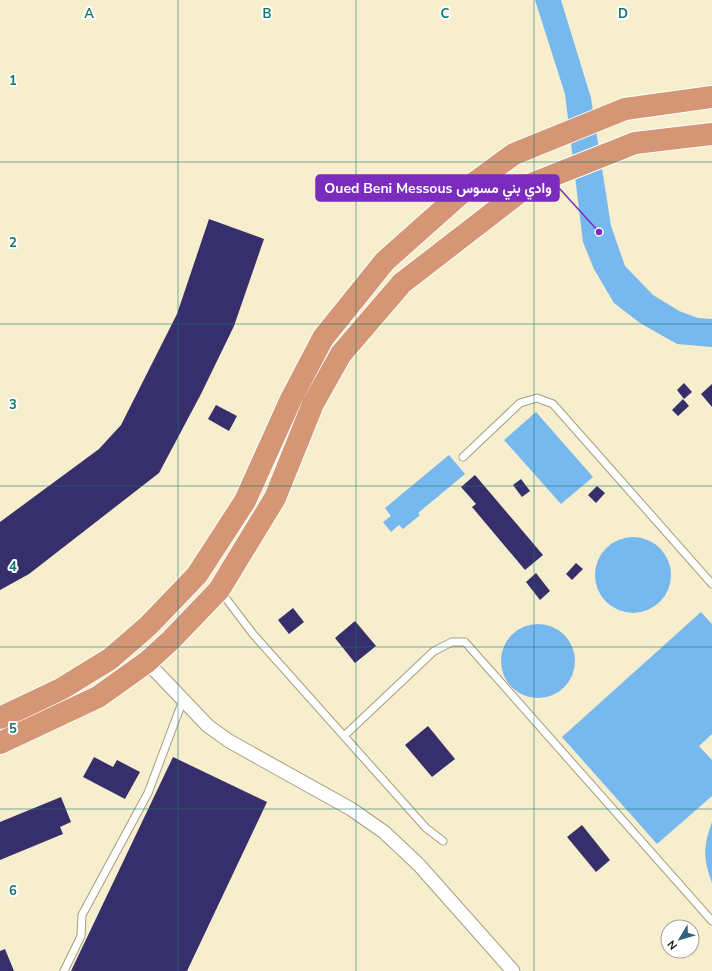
<svg xmlns="http://www.w3.org/2000/svg" width="712" height="971" viewBox="0 0 712 971" font-family="'Nunito Sans',Vazirmatn,sans-serif">
	<style>
		.water { fill: #77b8ef }
		.building { fill: #372f6c }
		.lines { fill: none; stroke-linecap: round; stroke-linejoin: round }
		.service-casing { stroke: #a59e7e; stroke-width: 9 }
		.minor-casing { stroke: #a59e7e; stroke-width: 15 }
		.trunk-casing { stroke: #fff; stroke-width: 24 }
		.service { stroke: #fff; stroke-width: 7 }
		.minor { stroke: #fff; stroke-width: 13 }
		.trunk { stroke: #d49674; stroke-width: 22 }
		.grid { fill: none; stroke: #0f766e; stroke-width: 1; stroke-opacity: 0.55 }
		.grid-label { font-size: 13px; text-anchor: middle; font-weight: bold; fill: #0f766e; stroke: #fff; stroke-width: 4; stroke-linejoin: round; paint-order: stroke }
		.leader { fill: none; stroke: #7b2cbf; stroke-width: 1.5 }
		.callout-dot { fill: #7b2cbf; stroke: #fff; stroke-width: 1.5 }
		.callout { fill: #7b2cbf; stroke: #7b2cbf; stroke-width: 1.5 }
		.callout-label { font-size: 14px; text-anchor: middle; font-weight: bold; fill: #fff }
	</style>
	<rect width="100%" height="100%" fill="#f6eecc"/>
	<g class="water">
		<path d="M535 0H561L591 98 611 226 625 266 653 295 679 311 698 318 712 319V347L677 344 640 323 614 303 594 269 583 242 565 94Z"/>
		<path d="M536 412 593 477 561 504 504 440Z"/>
		<path d="M449 455 465 474 418 513 420 515 403 529 399 525 391 532 383 522 391 516 385 508Z"/>
		<circle cx="633" cy="575" r="38"/>
		<path d="M701 612 712 624V734L699 746 712 760V796L657 844 562 737Z"/>
		<circle cx="538" cy="661" r="37"/>
		<path d="M712 822V883C703 858 703 847 712 822Z"/>
	</g>
	<g class="building">
		<path d="M209 219 264 239 234 326 201 394 159 473 29 574 0 590V522L99 449 121 425 177 314Z"/>
		<path d="M684 383 692 392 684 399 677 390Z"/>
		<path d="M712 384V407L701 394Z"/>
		<path d="M683 399 689 406 678 416 672 410Z"/>
		<path d="M216 405 237 416 229 431 208 419Z"/>
		<path d="M475 475 543 555 525 570 472 507 476 504 461 487Z"/>
		<path d="M521 479 530 491 522 497 513 485Z"/>
		<path d="M597 486 605 493 596 503 588 495Z"/>
		<path d="M576 563 583 569 572 580 566 574Z"/>
		<path d="M536 573 550 591 540 600 526 582Z"/>
		<path d="M293 608 304 622 289 634 278 620Z"/>
		<path d="M355 621 376 646 355 663 335 638Z"/>
		<path d="M428 726 455 759 432 777 405 745Z"/>
		<path d="M94 757 113 767 117 760 140 772 125 799 83 777Z"/>
		<path d="M173 757 267 802 187 971H71Z"/>
		<path d="M61 797 71 822 60 827 63 834 0 860V822Z"/>
		<path d="M582 825 610 860 596 872 567 837Z"/>
		<path d="M5 949 14 971H0V951Z"/>
	</g>
	<g class="lines">
		<g class="service-casing">
			<g id="service">
				<path d="M463 457 520 403 537 398 553 404 712 584"/>
				<path d="M221 592 253 634 426 828 443 841"/>
				<path d="M344 736 434 651 452 642H465L712 921"/>
				<path d="M64 971 81 936 82 915 148 793 183 700"/>
			</g>
		</g>
		<g class="minor-casing">
			<path id="minor" d="M147 662 208 726 229 741 351 809 384 832 419 865 513 971"/>
		</g>
		<g class="trunk-casing">
			<g id="trunk">
				<path d="M0 718 61 689 110 659 148 626 197 575 245 501 291 399 323 338 385 261 466 189 514 154 625 109 712 97"/>
				<path d="M0 743 98 697 147 662 171 640 219 590 275 498 313 404 341 354 402 283 529 185 635 143 712 134"/>
			</g>
		</g>
		<use href="#service" class="service"/>
		<use href="#minor" class="minor"/>
		<use href="#trunk" class="trunk"/>
	</g>
	<path class="grid" d="M178 0V971M356 0V971M534 0V971M0 162H712M0 324H712M0 486H712M0 647H712M0 809H712"/>
	<g class="grid-label">
		<text x="89" y="18">A</text>
		<text x="267" y="18">B</text>
		<text x="445" y="18">C</text>
		<text x="623" y="18">D</text>
		<text x="13" y="85">1</text>
		<text x="13" y="247">2</text>
		<text x="13" y="409">3</text>
		<text x="13" y="571">4</text>
		<text x="13" y="733">5</text>
		<text x="13" y="895">6</text>
	</g>
	<path class="leader" d="M599 232L559 188"/>
	<circle class="callout-dot" cx="599" cy="232" r="4"/>
	<rect class="callout" x="316" y="175" width="243" height="26" rx="4"/>
	<g class="callout-label">
		<text x="438" y="193">Oued Beni Messous وادي بني مسوس</text>
	</g>
	<g transform="translate(680 939) rotate(232)"><circle r="19" fill="#ffffff" stroke="#a2a19c"/>
	<path d="M0-3L7 15L0 10L-7 15Z" fill="#326281"/>
	<text y="-6" font-size="11" font-weight="bold" text-anchor="middle" fill="#161308">N</text>
	</g>
</svg>
